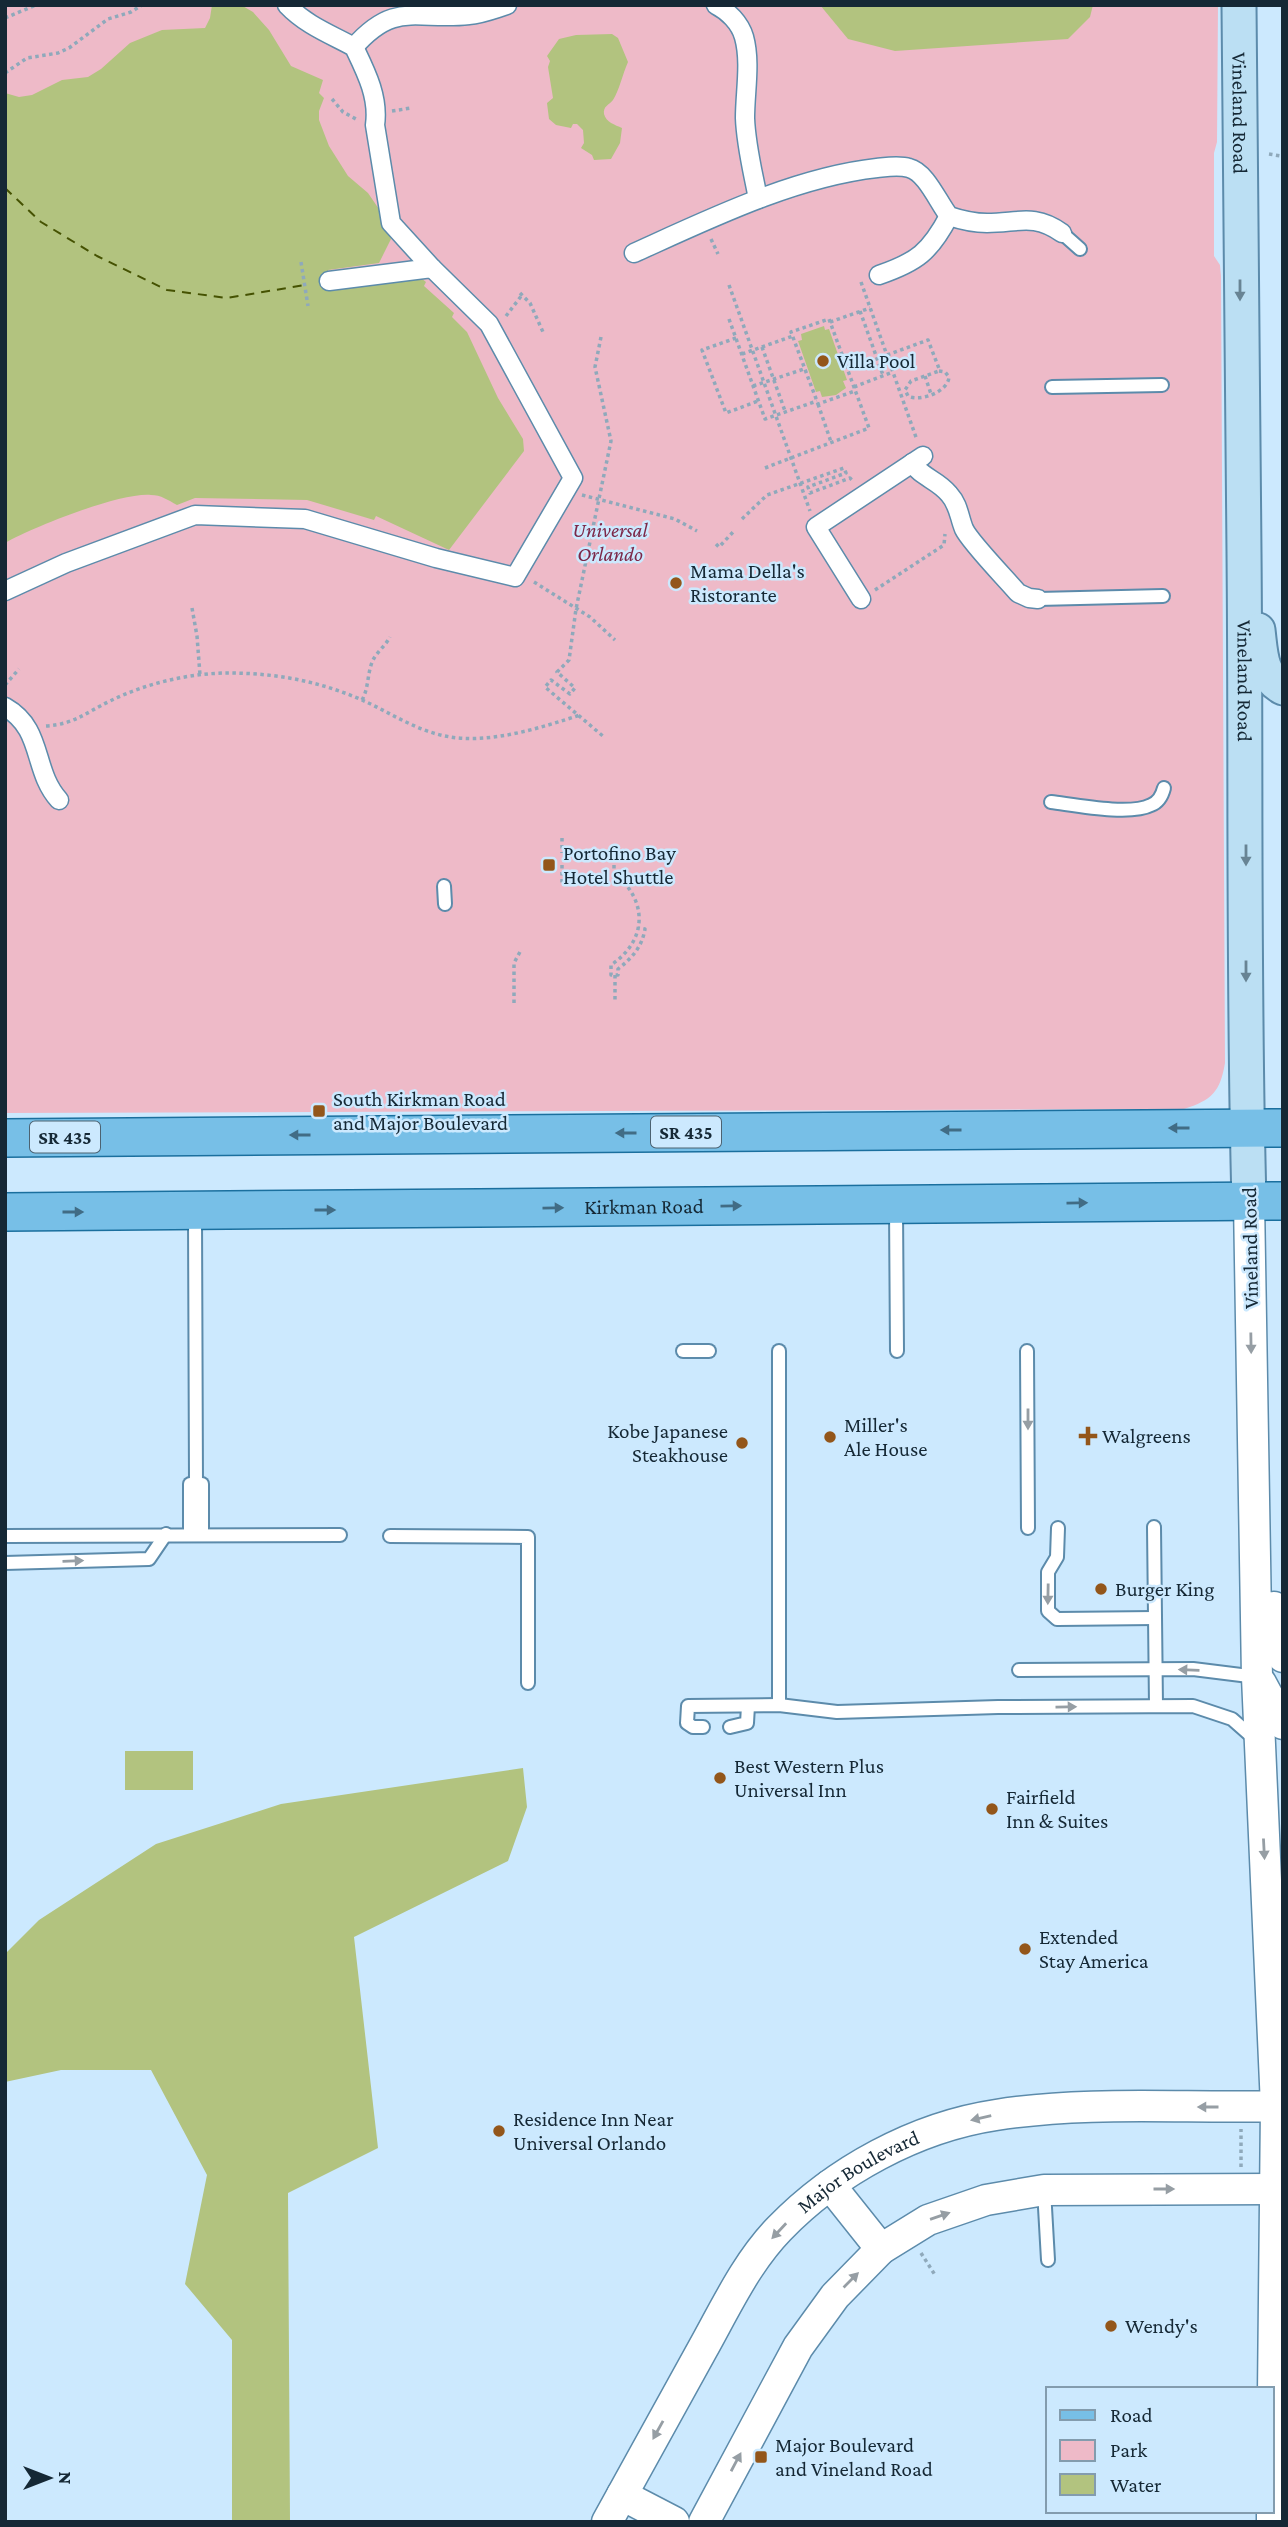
<svg xmlns="http://www.w3.org/2000/svg" width="1288" height="2527" viewBox="0 0 1288 2527" font-family="'Crimson Pro',serif">
	<style>
		.green { fill: #eebac8 }
		.water { fill: #b2c37f }
		.lines { fill: none; stroke-linecap: round; stroke-linejoin: round }
		.ferry { stroke: #455202; stroke-width: 2; stroke-dasharray: 9 7; stroke-linecap: butt }
		.service-casing { stroke: #5c8bab; stroke-width: 16 }
		.pedestrian-casing { stroke: #5c8bab; stroke-width: 21 }
		.tertiary-casing { stroke: #5c8bab; stroke-width: 33 }
		.secondary-casing { stroke: #5c8bab; stroke-width: 37 }
		.primary-casing { stroke: #1a6f9e; stroke-width: 40 }
		.path { stroke: #8fa9bb; stroke-width: 3.5; stroke-dasharray: 3.5 3.5; stroke-linecap: butt }
		.service { stroke: #fff; stroke-width: 12 }
		.pedestrian { stroke: #fff; stroke-width: 18 }
		.tertiary { stroke: #fff; stroke-width: 30 }
		.secondary { stroke: #bbdff3; stroke-width: 33 }
		.primary { stroke: #77bfe7; stroke-width: 37 }
		.oneway { fill: #688494 }
		.oneway2 { fill: #416c85 }
		.oneway3 { fill: #969ea4 }
		.poi-dot { fill: #93561a; stroke: #cce9fe; stroke-width: 2.5 }
		.labels { text-anchor: middle; stroke-width: 5; stroke-linejoin: round; paint-order: stroke }
		.shield { fill: #cce9fe; stroke: #4c6271; stroke-width: 2 }
		.shield-label { font-size: 19px; font-weight: bold; fill: #152835 }
		.street-label { font-size: 21px; fill: #152835; stroke: #cce9fe }
		.poi-label { font-size: 21px; fill: #152835; stroke: #cce9fe; text-anchor: start }
		.park-label { font-size: 21px; font-style: italic; fill: #7c2748; stroke: #cce9fe }
	</style>
	<rect width="100%" height="100%" fill="#cce9fe"/>
	<path class="green" d="M5 5H1218L1217 142 1214 153V256L1220 265 1221 276 1225 1063C1220 1092 1212 1100 1184 1109L5 1113Z"/>
	<g class="water">
		<path d="M212 5H241L253 12 269 30 291 66 323 80 319 93 324 98 319 111V120L329 146 348 176 368 193 383 215 391 239 379 263 328 270 331 291 421 278 426 282 424 286 454 313 452 317 467 332 498 398 523 439 524 451 449 550 376 516 374 520 307 500 195 498 177 505C168 500 161 495 151 495 121 492 33 527 5 543V93L19 97 32 95 62 80 88 77 101 69 130 43 162 30 205 28 210 18Z"/>
		<path d="M820 5H1093L1090 17 1068 39 895 51 848 39Z"/>
		<path d="M612 34 618 38 628 62C623 73 619 91 613 100 609 105 603 106 604 114 606 122 615 125 622 128L620 143 611 159 594 160 592 155 581 148 584 143 583 130 577 124H573L571 128 556 125 549 119 547 103 553 98 548 67 550 61 547 56 559 39 576 35Z"/>
		<path d="M824 326 825 330 829 329 847 380 843 381 846 388 836 395 822 397 820 391 816 392 798 341 802 340 801 334Z"/>
		<rect x="125" y="1751" width="68" height="39"/>
		<path d="M523 1768 527 1807 508 1861 354 1937 378 2148 288 2193 290 2522H232V2340L185 2284 207 2175 151 2070H61L5 2082V1954L39 1920 156 1844 281 1804Z"/>
	</g>
	<g class="lines">
		<path class="ferry" d="M5 188 41 222 97 256 167 290 227 298 305 285"/>
		<g class="service-casing">
			<g id="service">
				<path d="M1062 233 1080 249"/>
				<path d="M1052 387 1162 385"/>
				<path d="M1038 599 1163 596"/>
				<path d="M1051 802C1075 805 1130 816 1151 805 1159 802 1162 796 1164 788"/>
				<path d="M444 886 445 904"/>
				<path d="M896 1208 897 1351"/>
				<path d="M195 1215 196 1484"/>
				<path d="M683 1351H709"/>
				<path d="M779 1351V1705"/>
				<path d="M1027 1351 1028 1528"/>
				<path d="M190 1484V1534"/>
				<path d="M202 1484V1534"/>
				<path d="M1154 1527 1156 1706"/>
				<path d="M1058 1528 1057 1557 1048 1572V1611L1057 1619 1155 1618"/>
				<path d="M5 1536 340 1535"/>
				<path d="M390 1536 528 1537V1683"/>
				<path d="M5 1563 149 1559 166 1534"/>
				<path d="M1019 1670 1193 1669 1257 1677"/>
				<path d="M703 1727H693L687 1723 688 1706 779 1705 837 1712 998 1707 1193 1706 1232 1719 1257 1741"/>
				<path d="M730 1727 747 1723 748 1706"/>
				<path d="M1044 2190 1048 2260"/>
			</g>
		</g>
		<g class="pedestrian-casing">
			<g id="pedestrian">
				<path d="M287 5C306 25 330 34 354 47 366 72 379 97 375 125L391 223 432 268"/>
				<path d="M716 5C728 11 740 23 744 37 751 62 745 92 745 118 746 146 753 172 758 199"/>
				<path d="M354 47C395 0 417 21 469 15 482 14 494 9 507 5"/>
				<path d="M634 253C709 219 795 177 877 168 887 167 899 165 909 168 926 172 938 202 949 216 961 220 974 223 987 223 1018 223 1034 213 1062 233"/>
				<path d="M879 275C917 262 930 252 949 216"/>
				<path d="M912 463C921 477 938 480 949 494 959 505 959 517 964 529 970 542 1007 580 1018 593L1029 598 1038 599"/>
				<path d="M5 591 66 563 195 515 305 519 436 558 515 577 573 478 489 324 432 268 329 281"/>
				<path d="M861 599 816 527 923 456"/>
				<path d="M5 707C44 729 32 770 59 800"/>
			</g>
		</g>
		<g class="tertiary-casing">
			<g id="tertiary">
				<path d="M1249 1201 1257 1677 1276 2106 1272 2490"/>
				<path d="M1274 1607 1275 1642 1283 1657"/>
				<path d="M1261 1683 1283 1724"/>
				<path d="M830 2185 881 2249"/>
				<path d="M622 2495 674 2522"/>
				<path id="s1" d="M607 2522C639 2464 671 2407 702 2350 725 2309 746 2263 779 2229 835 2171 916 2127 996 2115 1091 2100 1188 2109 1283 2106"/>
				<path d="M704 2522 798 2347 835 2296 881 2249 928 2220 986 2200 1044 2190 1283 2189"/>
				<path d="M1272 2522V2511"/>
			</g>
		</g>
		<g class="secondary-casing">
			<g id="secondary">
				<path id="s2" d="M1239 5C1240 188 1243 370 1244 552 1246 768 1243 985 1249 1201"/>
				<path d="M1258 630C1261 654 1260 675 1283 688"/>
			</g>
		</g>
		<g class="primary-casing">
			<g id="primary">
				<path d="M5 1138 1283 1128"/>
				<path id="s3" d="M5 1212 1283 1201"/>
			</g>
		</g>
		<g class="path">
			<path d="M5 18 36 5"/>
			<path d="M5 73 27 58 58 53 69 48 108 19 131 12 142 5"/>
			<path d="M332 99 343 112 356 119"/>
			<path d="M392 111 411 108"/>
			<path d="M1269 154 1281 156"/>
			<path d="M711 239 718 254"/>
			<path d="M301 262 308 306"/>
			<path d="M861 282 917 440"/>
			<path d="M729 285 810 511"/>
			<path d="M520 293 530 303 543 332"/>
			<path d="M860 311 883 375"/>
			<path d="M506 316 522 295"/>
			<path d="M729 319 765 419 817 401"/>
			<path d="M830 322 870 308"/>
			<path d="M601 337 595 367 611 441 576 609 569 660 557 672 575 688 570 694 551 680 545 687 604 737"/>
			<path d="M736 338 702 350 726 413 758 401"/>
			<path d="M762 347 785 411"/>
			<path d="M742 354 793 336"/>
			<path d="M887 355 928 340 940 371"/>
			<path d="M939 371 945 372 949 377C948 392 920 402 908 396L905 390 911 381Z"/>
			<path d="M925 376 931 394"/>
			<path d="M753 386 804 369"/>
			<path d="M854 387 893 372"/>
			<path d="M818 404 831 442"/>
			<path d="M765 468 869 428 829 319 791 332 818 404 855 391"/>
			<path d="M582 495 675 519 697 531"/>
			<path d="M742 519 767 495 844 468 846 473 808 487 810 493 850 478 853 481"/>
			<path d="M716 544 719 547 735 530"/>
			<path d="M534 582 590 617 615 640"/>
			<path d="M875 590 944 545 945 534"/>
			<path d="M192 608 197 636 200 675"/>
			<path d="M5 685 19 669"/>
			<path d="M362 700C369 688 367 673 373 660 377 652 385 646 390 637"/>
			<path d="M46 726C75 724 85 713 110 701 144 684 189 673 228 673 275 673 319 681 362 700 389 712 415 730 445 736 488 745 540 728 580 715"/>
			<path d="M562 838V853"/>
			<path d="M562 865V884"/>
			<path d="M614 865V873C648 900 648 940 611 965V975H618V969C632 958 642 947 645 929L638 928"/>
			<path d="M615 975V1001"/>
			<path d="M514 1003V963L521 950"/>
			<path d="M1241 2167V2129"/>
			<path d="M921 2253 935 2275"/>
		</g>
		<use href="#service" class="service"/>
		<use href="#pedestrian" class="pedestrian"/>
		<use href="#tertiary" class="tertiary"/>
		<use href="#secondary" class="secondary"/>
		<use href="#primary" class="primary"/>
	</g>
	<defs><path id="oneway-solid" d="M-6-.8H1V-3.2L6.5 0L1 3.2V.8H-6Z" transform="scale(1.75)"/></defs>
	<g class="oneway">
		<use href="#oneway-solid" transform="translate(1240 290) rotate(90)"/>
		<use href="#oneway-solid" transform="translate(1246 855) rotate(90)"/>
		<use href="#oneway-solid" transform="translate(1246 971) rotate(90)"/>
	</g>
	<g class="oneway2">
		<use href="#oneway-solid" transform="translate(1179 1128) rotate(180)"/>
		<use href="#oneway-solid" transform="translate(951 1130) rotate(180)"/>
		<use href="#oneway-solid" transform="translate(626 1133) rotate(180)"/>
		<use href="#oneway-solid" transform="translate(300 1135) rotate(180)"/>
		<use href="#oneway-solid" transform="translate(1077 1203) rotate(-1)"/>
		<use href="#oneway-solid" transform="translate(731 1206) rotate(-1)"/>
		<use href="#oneway-solid" transform="translate(553 1208) rotate(-1)"/>
		<use href="#oneway-solid" transform="translate(325 1210)"/>
		<use href="#oneway-solid" transform="translate(73 1212)"/>
	</g>
	<g class="oneway3">
		<use href="#oneway-solid" transform="translate(1251 1343) rotate(89)"/>
		<use href="#oneway-solid" transform="translate(1028 1419) rotate(90)"/>
		<use href="#oneway-solid" transform="translate(73 1561) rotate(-2)"/>
		<use href="#oneway-solid" transform="translate(1048 1594) rotate(91)"/>
		<use href="#oneway-solid" transform="translate(1189 1670) rotate(-178)"/>
		<use href="#oneway-solid" transform="translate(1066 1707) rotate(-1)"/>
		<use href="#oneway-solid" transform="translate(1264 1849) rotate(87)"/>
		<use href="#oneway-solid" transform="translate(1208 2107) rotate(180)"/>
		<use href="#oneway-solid" transform="translate(981 2118) rotate(167)"/>
		<use href="#oneway-solid" transform="translate(1164 2189)"/>
		<use href="#oneway-solid" transform="translate(940 2216) rotate(-19)"/>
		<use href="#oneway-solid" transform="translate(779 2231) rotate(133)"/>
		<use href="#oneway-solid" transform="translate(851 2280) rotate(-45)"/>
		<use href="#oneway-solid" transform="translate(658 2430) rotate(119)"/>
		<use href="#oneway-solid" transform="translate(736 2462) rotate(-62)"/>
	</g>
	<g class="poi-dot">
		<circle cx="823" cy="361" r="7"/>
		<circle cx="676" cy="583" r="7"/>
		<rect x="542" y="858" width="14" height="14" rx="3.5"/>
		<rect x="312" y="1104" width="14" height="14" rx="3.5"/>
		<path d="M1084.5 1425.5h7v7h7v7h-7v7h-7v-7h-7v-7h7z"/>
		<circle cx="830" cy="1437" r="7"/>
		<circle cx="742" cy="1443" r="7"/>
		<circle cx="1101" cy="1589" r="7"/>
		<circle cx="720" cy="1778" r="7"/>
		<circle cx="992" cy="1809" r="7"/>
		<circle cx="1025" cy="1949" r="7"/>
		<circle cx="499" cy="2131" r="7"/>
		<circle cx="1111" cy="2326" r="7"/>
		<rect x="754" y="2450" width="14" height="14" rx="3.5"/>
	</g>
	<g class="labels">
		<g class="shield">
			<rect x="651" y="1116.5" width="70" height="31" rx="5"/>
			<rect x="30" y="1121.5" width="70" height="31" rx="5"/>
		</g>
		<g class="shield-label">
			<text x="686" y="1139">SR 435</text>
			<text x="65" y="1144">SR 435</text>
		</g>
		<g class="street-label">
			<text dy="7" stroke="none"><textPath href="#s2" startOffset="108">Vineland Road</textPath></text>
			<text dy="7" stroke="none"><textPath href="#s2" startOffset="676">Vineland Road</textPath></text>
			<text dy="7" stroke="none"><textPath href="#s3" startOffset="639">Kirkman Road</textPath></text>
			<text transform="translate(1250 1248) rotate(-91)" y="7">Vineland Road</text>
			<text dy="7" stroke="none"><textPath href="#s1" startOffset="439">Major Boulevard</textPath></text>
		</g>
		<g class="poi-label">
			<text x="837" y="368">Villa Pool</text>
			<text x="690" y="578">Mama Della's<tspan x="690" dy="24">Ristorante</tspan></text>
			<text x="563" y="860">Portofino Bay<tspan x="563" dy="24">Hotel Shuttle</tspan></text>
			<text x="333" y="1106">South Kirkman Road<tspan x="333" dy="24">and Major Boulevard</tspan></text>
			<text x="844" y="1432">Miller's<tspan x="844" dy="24">Ale House</tspan></text>
			<text x="728" y="1438" text-anchor="end">Kobe Japanese<tspan x="728" dy="24">Steakhouse</tspan></text>
			<text x="1102" y="1443">Walgreens</text>
			<text x="1115" y="1596">Burger King</text>
			<text x="734" y="1773">Best Western Plus<tspan x="734" dy="24">Universal Inn</tspan></text>
			<text x="1006" y="1804">Fairfield<tspan x="1006" dy="24">Inn &amp; Suites</tspan></text>
			<text x="1039" y="1944">Extended<tspan x="1039" dy="24">Stay America</tspan></text>
			<text x="513" y="2126">Residence Inn Near<tspan x="513" dy="24">Universal Orlando</tspan></text>
			<text x="1125" y="2333">Wendy's</text>
			<text x="775" y="2452">Major Boulevard<tspan x="775" dy="24">and Vineland Road</tspan></text>
		</g>
		<g class="park-label">
			<text x="610" y="537">Universal<tspan x="610" dy="24">Orlando</tspan></text>
		</g>
	</g>
	<rect width="1288" height="2527" fill="none" stroke="#152835" stroke-width="14"/>
	<rect x="1046" y="2387" width="228" height="126" fill="#cce9fe" stroke="#839cae" stroke-width="2"/>
	<rect x="1060" y="2410" width="35" height="10" fill="#77bfe7" stroke="#839cae" stroke-width="2"/>
	<text x="1110" y="2422" font-size="21" fill="#152835">Road</text>
	<rect x="1060" y="2440" width="35" height="21" fill="#eebac8" stroke="#839cae" stroke-width="2"/>
	<text x="1110" y="2457" font-size="21" fill="#152835">Park</text>
	<rect x="1060" y="2474" width="35" height="21" fill="#b2c37f" stroke="#839cae" stroke-width="2"/>
	<text x="1110" y="2492" font-size="21" fill="#152835">Water</text>
	<g transform="translate(49 2478) rotate(90)" stroke="#cce9fe" stroke-width="5" paint-order="stroke">
	<path d="M0-5L12 26L0 18L-12 26Z" fill="#152835"/>
	<text y="-10" font-size="19" font-weight="bold" text-anchor="middle" fill="#152835">N</text>
	</g>
</svg>
